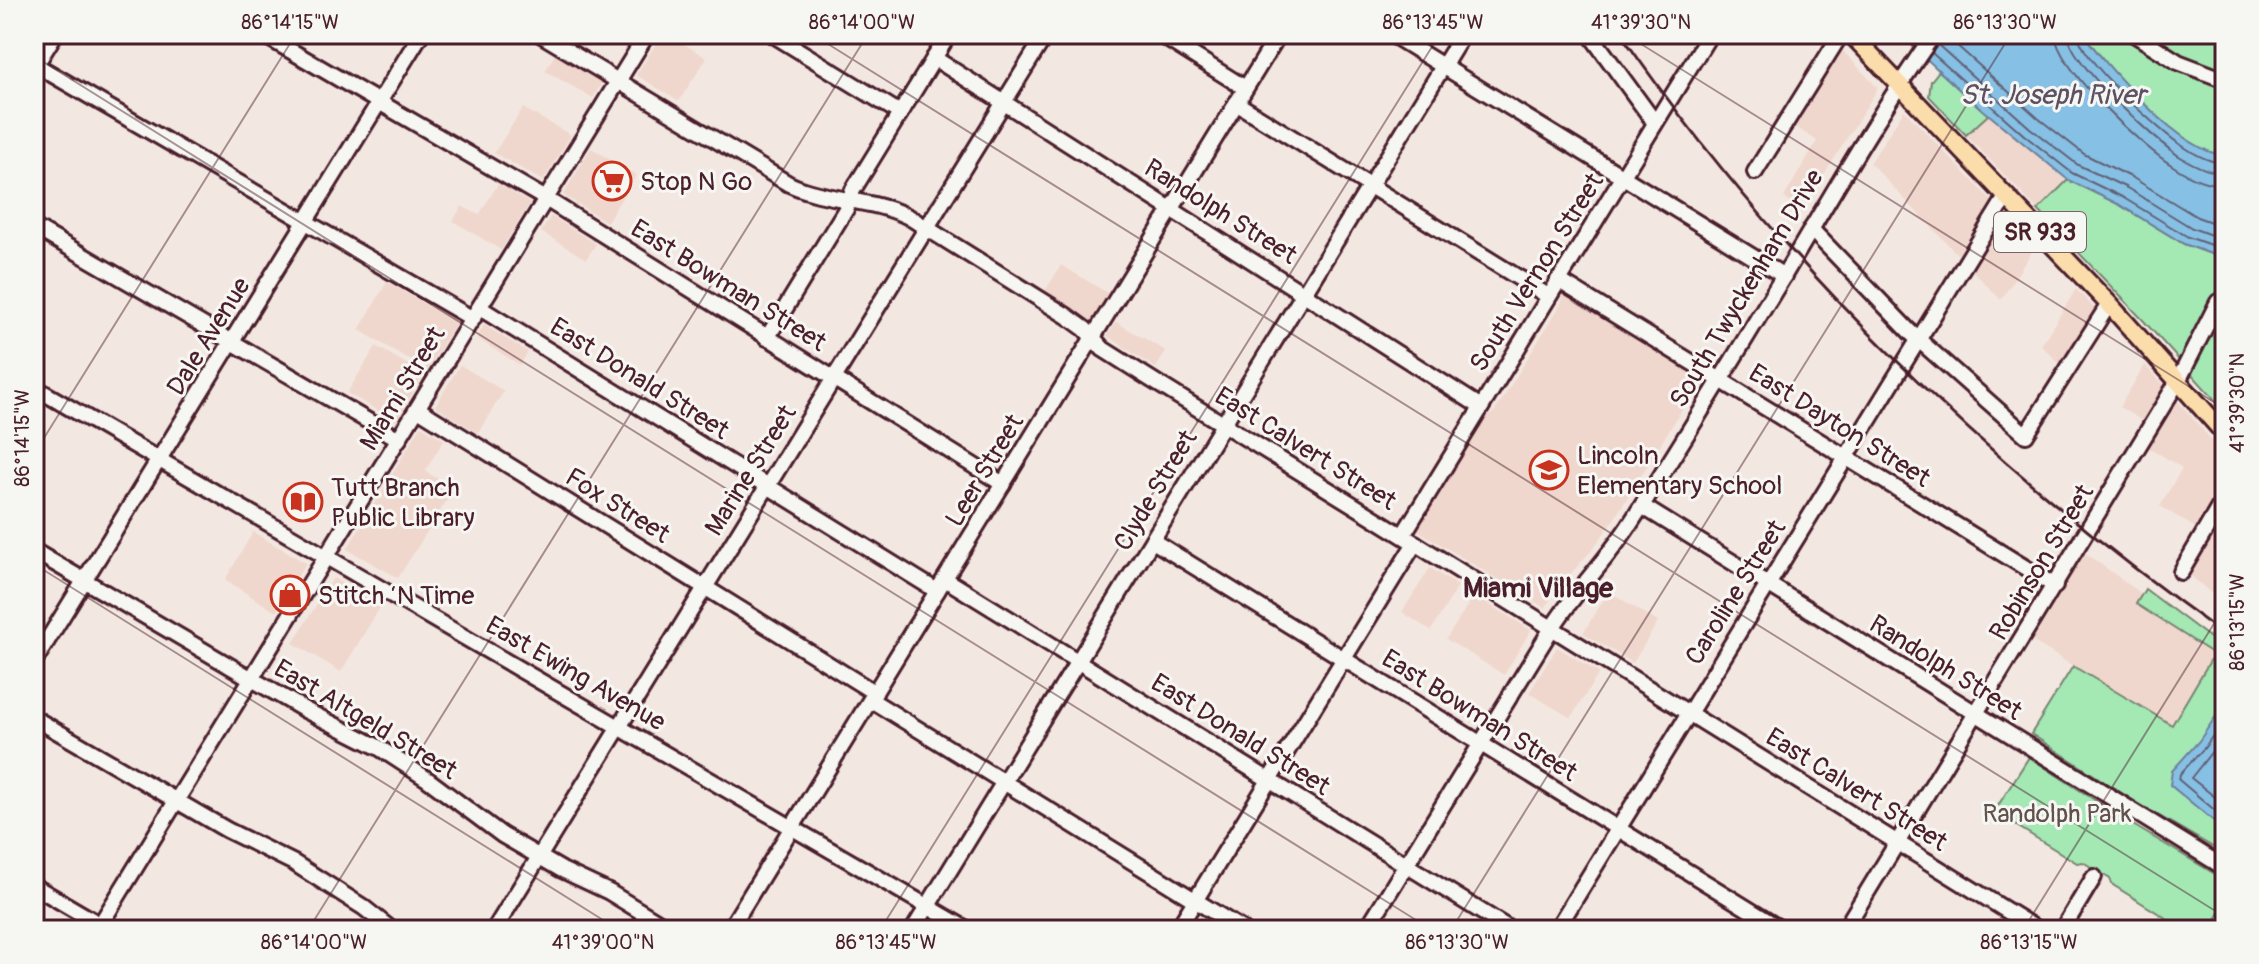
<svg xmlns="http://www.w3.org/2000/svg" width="2259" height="964" viewBox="0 0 2259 964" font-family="Pangolin,sans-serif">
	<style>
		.built { fill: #efd7cd }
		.green { fill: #a4e8b4; stroke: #778470; stroke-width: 2 }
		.water { fill: #86c1e5; stroke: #6e809b; stroke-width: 2 }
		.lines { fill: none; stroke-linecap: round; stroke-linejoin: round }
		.shore { stroke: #626075; stroke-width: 2 }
		.minor-casing { stroke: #4a1f2b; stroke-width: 20 }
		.major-casing { stroke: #4a1f2b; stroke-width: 22 }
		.minor { stroke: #f6f6f2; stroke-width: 14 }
		.major { stroke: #fbddab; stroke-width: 16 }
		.rail { stroke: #4a1f2b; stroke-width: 3 }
		.ticks { fill: none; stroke: #4a1f2b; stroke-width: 2; stroke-opacity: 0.45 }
		.labels { text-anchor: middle; stroke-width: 6; stroke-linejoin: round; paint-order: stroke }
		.shield { fill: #f6f6f2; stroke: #7e6067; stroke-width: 2 }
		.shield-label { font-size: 24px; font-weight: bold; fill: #4a1f2b }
		.poi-label { font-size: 26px; fill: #4a1f2b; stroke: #f6f6f2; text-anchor: start }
		.street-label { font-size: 26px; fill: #4a1f2b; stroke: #f6f6f2 }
		.park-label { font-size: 26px; fill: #60514d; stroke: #f6f6f2 }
		.water-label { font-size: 28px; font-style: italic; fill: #5c5063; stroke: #f6f6f2 }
		.neighbourhood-label { font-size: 28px; font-weight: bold; fill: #4a1f2b; stroke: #f6f6f2 }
		.neatline { fill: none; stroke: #4a1f2b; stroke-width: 3 }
		.ticks-label { font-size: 20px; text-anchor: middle; fill: #4a1f2b }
	</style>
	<rect width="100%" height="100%" fill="#f3e8e1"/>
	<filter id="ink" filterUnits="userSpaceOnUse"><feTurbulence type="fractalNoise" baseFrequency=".0125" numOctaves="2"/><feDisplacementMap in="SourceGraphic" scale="16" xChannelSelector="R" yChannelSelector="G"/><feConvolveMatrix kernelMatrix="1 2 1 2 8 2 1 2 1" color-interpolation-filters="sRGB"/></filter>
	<g filter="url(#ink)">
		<g class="built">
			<path d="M662 34H668L707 58 679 101 636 75Z"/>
			<path d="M1838 46 1878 88 1800 214 1784 197 1817 141 1791 124Z"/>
			<path d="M555 54 602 82 593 98 545 71Z"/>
			<path d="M523 108 571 135 543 181 494 153Z"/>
			<path d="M1904 110 1992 201 1958 255 1870 163Z"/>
			<path d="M1988 115 2068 180 2038 210 1966 135Z"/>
			<path d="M591 148 636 175 607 222 563 195Z"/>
			<path d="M498 184 530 203 501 250 453 221 462 206 479 215Z"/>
			<path d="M2005 215 2035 247 2001 300 1972 270Z"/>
			<path d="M551 216 596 244 586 259 541 232Z"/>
			<path d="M1061 265 1111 295 1094 322 1045 291Z"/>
			<path d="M387 282 457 322 427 370 359 330Z"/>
			<path d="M2076 289 2099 313 2064 368 2041 345Z"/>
			<path d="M1563 294 1701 379 1613 521 1592 550 1557 589 1545 608 1417 530 1485 419 1495 411 1561 304Z"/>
			<path d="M1116 322 1166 351 1156 368 1107 336Z"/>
			<path d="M484 325 528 352 520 365 476 338Z"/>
			<path d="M376 346 424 374 396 421 347 393Z"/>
			<path d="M460 365 504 391 478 433 435 406Z"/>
			<path d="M2145 365 2166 387 2144 422 2119 407Z"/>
			<path d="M2177 400 2225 456V483L2197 529 2160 506 2182 468 2148 447Z"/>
			<path d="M421 426 444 440 425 471 454 489 398 578 347 549Z"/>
			<path d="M2225 506V605L2186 572Z"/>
			<path d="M253 532 306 563 276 612 225 580Z"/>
			<path d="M2085 553 2141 593 2136 605 2214 654 2172 726 2032 641Z"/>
			<path d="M1430 568 1458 586 1431 631 1402 612Z"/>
			<path d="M333 578 381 606 341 672 293 643Z"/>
			<path d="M1609 591 1658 622 1633 663 1583 633Z"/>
			<path d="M1474 595 1531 630 1504 675 1446 639Z"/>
			<path d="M1557 647 1599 673 1571 718 1529 693Z"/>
		</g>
		<g class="green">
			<path d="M2084 34H2225V156C2180 151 2109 70 2084 34Z"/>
			<path d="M1939 71 1988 115 1966 135 1929 96 1931 81Z"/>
			<path d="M2068 180 2118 204 2184 244 2225 259V411L2142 319 2038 210Z"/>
			<path d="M2145 589 2225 649V854L2137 803 2031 734 2073 666 2172 725 2214 654 2136 604Z"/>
			<path d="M2029 757 2133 825 2225 880V905L2209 930H2185L2113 885 2110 879 2083 862 2077 863 1994 812Z"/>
		</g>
		<g class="water">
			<path d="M1900 34H2083C2110 70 2179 150 2225 156V259L2184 244 2118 204 2068 180 1965 95Z"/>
			<path d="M2225 703V824L2215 822 2170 785 2172 771 2199 741Z"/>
		</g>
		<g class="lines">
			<g class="shore">
				<path d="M1944 34 2038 118 2084 154 2133 178 2197 217 2225 227"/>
				<path d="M2055 34C2057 68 2143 148 2173 166 2188 176 2207 185 2225 185"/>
				<path d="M2068 34C2069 62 2154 140 2179 156 2192 164 2209 173 2225 173"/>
				<path d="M2078 34C2080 59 2161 133 2184 147 2196 155 2212 163 2225 163"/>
				<path d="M1938 45 2030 128 2078 165 2127 188 2192 228 2225 240"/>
				<path d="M1932 53 2024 135 2072 173 2122 197 2188 237 2225 250"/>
				<path d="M2225 718 2205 747 2180 774 2179 780 2218 813 2225 815"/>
				<path d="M2225 735 2191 778 2225 805"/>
			</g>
			<g class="minor-casing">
				<g id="minor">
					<path d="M262 34 546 199 1003 484"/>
					<path d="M540 34 789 184C828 202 871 198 909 217L1067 316 1085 329 1103 349 1152 380 2038 930"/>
					<path d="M772 34 900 113"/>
					<path d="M1159 34 1245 88"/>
					<path d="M1391 34 1784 276"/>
					<path d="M1590 34 1655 123"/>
					<path d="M2134 34 2178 62 2225 80"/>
					<path d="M934 58 1481 407"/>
					<path d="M36 65 473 319"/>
					<path d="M34 68 55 34"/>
					<path d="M1236 103 1548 296"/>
					<path d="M1755 172 1841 34"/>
					<path d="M34 227 399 439"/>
					<path d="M1811 229 1911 333 2026 435 2109 304"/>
					<path d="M1558 280 2055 586"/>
					<path d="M480 308 937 591"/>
					<path d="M767 338 846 209 853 190 949 34"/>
					<path d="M34 387 968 930"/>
					<path d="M418 409 875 693"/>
					<path d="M1642 506 2225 868"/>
					<path d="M1403 535 1710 34"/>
					<path d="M1153 541 1782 930"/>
					<path d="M34 551 305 710 378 747 427 779 502 835 562 870 609 892 671 930"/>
					<path d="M2181 572 2225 497"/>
					<path d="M945 579 1511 930"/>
					<path d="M34 662 421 34"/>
					<path d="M871 700 1243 930"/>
					<path d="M34 718 227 830 294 863 363 907 392 930"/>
					<path d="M34 886 109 930"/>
					<path d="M97 930 647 34"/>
					<path d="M494 930 1046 34"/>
					<path d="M729 930 1279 34"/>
					<path d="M913 930 1463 34"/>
					<path d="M1177 930 1415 543"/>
					<path d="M1366 930 1552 628C1576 590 1608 559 1632 521 1684 441 1733 359 1783 277 1832 195 1879 112 1934 34"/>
					<path d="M1556 930 2006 197"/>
					<path d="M1844 930 2178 381 2218 302"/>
					<path d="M2062 930 2094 877"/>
				</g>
			</g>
			<g class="major-casing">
				<path id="major" d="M1851 34 2109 304 2225 434"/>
			</g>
			<use href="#minor" class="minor"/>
			<use href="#major" class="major"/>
			<path class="rail" d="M1621 34C1783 269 1993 470 2225 635"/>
		</g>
	</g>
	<path class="ticks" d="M812 34 2225 917M1625 34 2225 409M34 56 1432 930M34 454 296 34M34 564 619 930M308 930 868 34M880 930 1440 34M1451 930 2011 34M2023 930 2225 606"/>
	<defs>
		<g id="supermarket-ring" transform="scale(2)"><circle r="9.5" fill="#f6f6f2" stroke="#c8321e" stroke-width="1.5"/><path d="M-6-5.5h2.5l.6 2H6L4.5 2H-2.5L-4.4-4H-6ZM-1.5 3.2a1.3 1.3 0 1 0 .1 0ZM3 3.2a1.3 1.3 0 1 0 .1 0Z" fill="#c8321e"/></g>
		<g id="school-ring" transform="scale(2)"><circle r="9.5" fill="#f6f6f2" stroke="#c8321e" stroke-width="1.5"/><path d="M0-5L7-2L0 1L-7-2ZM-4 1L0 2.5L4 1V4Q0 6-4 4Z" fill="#c8321e"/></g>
		<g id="library-ring" transform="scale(2)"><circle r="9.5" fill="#f6f6f2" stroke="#c8321e" stroke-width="1.5"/><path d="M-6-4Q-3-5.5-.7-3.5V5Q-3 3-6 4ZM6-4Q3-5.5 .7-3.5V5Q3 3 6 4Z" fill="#c8321e"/></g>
		<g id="shop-ring" transform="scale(2)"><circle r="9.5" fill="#f6f6f2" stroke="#c8321e" stroke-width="1.5"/><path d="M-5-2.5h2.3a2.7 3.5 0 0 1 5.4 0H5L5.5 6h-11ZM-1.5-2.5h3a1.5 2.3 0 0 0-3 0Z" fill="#c8321e"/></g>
	</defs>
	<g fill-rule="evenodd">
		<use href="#supermarket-ring" x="612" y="181"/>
		<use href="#school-ring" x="1549" y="470"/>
		<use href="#library-ring" x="303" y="502"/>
		<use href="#shop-ring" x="290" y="595"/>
	</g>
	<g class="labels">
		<rect class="shield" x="1994" y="212" width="92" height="40" rx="6"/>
		<g class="shield-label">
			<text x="2040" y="240">SR 933</text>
		</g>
		<g class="poi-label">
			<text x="640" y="190">Stop N Go</text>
			<text x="1577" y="464">Lincoln<tspan x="1577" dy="30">Elementary School</tspan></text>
			<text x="331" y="496">Tutt Branch<tspan x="331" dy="30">Public Library</tspan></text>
			<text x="318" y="604">Stitch ‘N Time</text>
		</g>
		<g class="street-label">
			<text transform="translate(1221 211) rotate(32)" y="9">Randolph Street</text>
			<text transform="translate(1536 272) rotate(-58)" y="9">South Vernon Street</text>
			<text transform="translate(729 285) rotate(32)" y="9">East Bowman Street</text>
			<text transform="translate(1746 288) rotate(-59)" y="9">South Twyckenham Drive</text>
			<text transform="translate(208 336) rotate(-58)" y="9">Dale Avenue</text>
			<text transform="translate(640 378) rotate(32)" y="9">East Donald Street</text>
			<text transform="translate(402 388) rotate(-59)" y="9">Miami Street</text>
			<text transform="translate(1840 425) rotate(32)" y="9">East Dayton Street</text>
			<text transform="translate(1306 448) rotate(32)" y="9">East Calvert Street</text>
			<text transform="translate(750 470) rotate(-58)" y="9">Marine Street</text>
			<text transform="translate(984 470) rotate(-59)" y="9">Leer Street</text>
			<text transform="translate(1155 490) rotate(-59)" y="9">Clyde Street</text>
			<text transform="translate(618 505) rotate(32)" y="9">Fox Street</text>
			<text transform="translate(2041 562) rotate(-59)" y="9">Robinson Street</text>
			<text transform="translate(1735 592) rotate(-58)" y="9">Caroline Street</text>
			<text transform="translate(1946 667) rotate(32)" y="9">Randolph Street</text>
			<text transform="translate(576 673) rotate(30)" y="9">East Ewing Avenue</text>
			<text transform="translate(1480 715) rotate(32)" y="9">East Bowman Street</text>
			<text transform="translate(366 719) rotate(31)" y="9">East Altgeld Street</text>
			<text transform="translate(1241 734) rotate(32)" y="9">East Donald Street</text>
			<text transform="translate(1857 789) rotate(32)" y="9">East Calvert Street</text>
		</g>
		<g class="park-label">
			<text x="2057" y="822">Randolph Park</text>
		</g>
		<g class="water-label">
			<text x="2053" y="104">St. Joseph River</text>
		</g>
		<g class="neighbourhood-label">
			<text x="1538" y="597">Miami Village</text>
		</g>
	</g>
	<rect width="2259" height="964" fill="none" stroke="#f6f6f2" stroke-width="88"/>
	<rect x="44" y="44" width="2171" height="876" class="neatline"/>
	<g class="ticks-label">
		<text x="290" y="29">86°14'15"W</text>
		<text x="862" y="29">86°14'00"W</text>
		<text x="1433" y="29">86°13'45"W</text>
		<text x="1641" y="29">41°39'30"N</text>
		<text x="2005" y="29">86°13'30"W</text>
		<text transform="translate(2237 403) rotate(-90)" y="7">41°39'30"N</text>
		<text transform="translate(22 438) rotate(-90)" y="7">86°14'15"W</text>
		<text transform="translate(2237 622) rotate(-90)" y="7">86°13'15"W</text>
		<text x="314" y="949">86°14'00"W</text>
		<text x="603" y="949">41°39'00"N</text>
		<text x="886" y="949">86°13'45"W</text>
		<text x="1457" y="949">86°13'30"W</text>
		<text x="2029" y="949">86°13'15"W</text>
	</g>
</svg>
